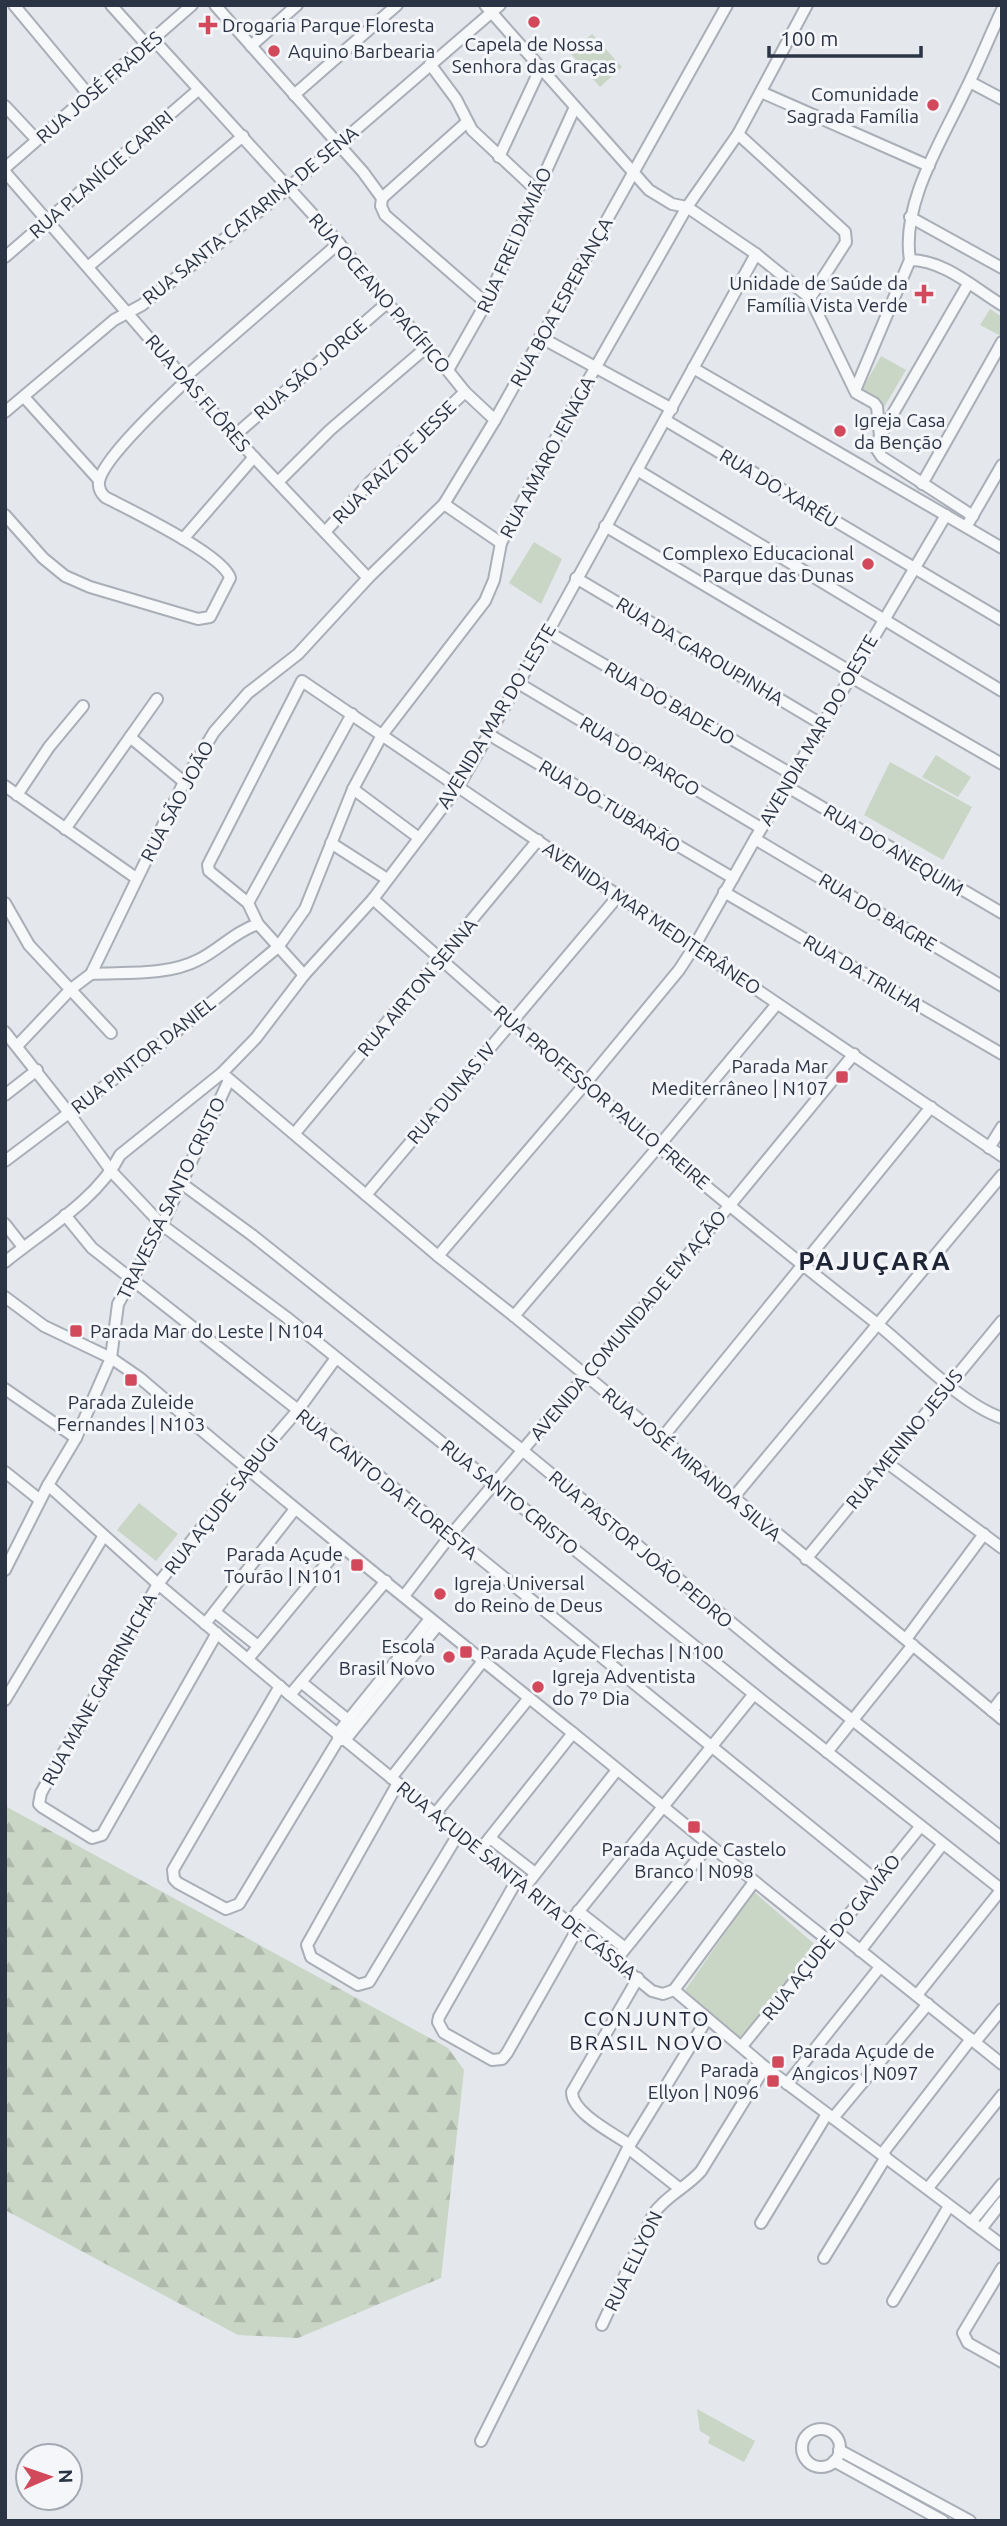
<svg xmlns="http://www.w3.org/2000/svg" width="1007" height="2526" viewBox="0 0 1007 2526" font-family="Ubuntu,sans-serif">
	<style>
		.green { fill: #c9d6c5 }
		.forest { fill: url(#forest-firs) }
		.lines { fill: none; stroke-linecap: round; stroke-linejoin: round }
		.minor-casing { stroke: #a9aeb7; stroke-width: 14 }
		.minor { stroke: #f7f8fa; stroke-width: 10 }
		.poi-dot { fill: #d1495b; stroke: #f4f6f9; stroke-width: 2.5 }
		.labels { text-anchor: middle; stroke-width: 6; stroke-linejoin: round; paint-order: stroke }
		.poi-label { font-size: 19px; fill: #2b3445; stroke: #f4f6f9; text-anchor: start }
		.street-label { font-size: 19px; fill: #2b3445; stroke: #f4f6f9 }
		.neighbourhood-label { font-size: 21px; letter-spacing: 2px; fill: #1d2536; stroke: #f4f6f9 }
		.district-label { font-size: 26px; font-weight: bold; letter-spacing: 2px; fill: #1d2536; stroke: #f4f6f9 }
	</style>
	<defs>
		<pattern id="forest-firs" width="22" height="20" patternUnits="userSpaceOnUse" patternTransform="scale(1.75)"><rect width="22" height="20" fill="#c9d6c5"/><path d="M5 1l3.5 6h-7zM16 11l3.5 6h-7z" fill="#adb8ab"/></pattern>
	</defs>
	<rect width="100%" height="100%" fill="#e4e7ec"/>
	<g class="green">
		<path d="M592 34 622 67 600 87 570 53Z"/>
		<path d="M990 309 1002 317 1001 336 980 325Z"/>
		<path d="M881 356 906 370 883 409 860 393Z"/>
		<path d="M534 542 562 559 541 604 509 583Z"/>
		<path d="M936 755 971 777 958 797 922 777Z"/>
		<path d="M890 762 972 807 943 860 864 815Z"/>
		<path d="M139 1503 178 1534 156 1561 117 1530Z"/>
		<path d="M754 1892 819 1948 744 2042 683 1993Z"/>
		<path d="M697 2409 755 2441 744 2462 708 2443 710 2437 700 2431Z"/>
	</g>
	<path class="forest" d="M5 1806 448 2048 464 2070 441 2278 298 2338 238 2335 5 2210Z"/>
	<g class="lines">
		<g class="minor-casing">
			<g id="minor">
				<path d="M14 5 88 94"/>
				<path d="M111 5 146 44"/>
				<path d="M215 5 363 172 382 198 381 206 385 215 486 303"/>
				<path d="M485 5 649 190 672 204 687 207 756 254 810 298 856 393 874 403 877 407 880 436"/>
				<path d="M153 39 339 243 387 303 428 346 465 392 495 420"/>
				<path d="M251 46 297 5"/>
				<path d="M430 64 456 99 472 130 536 190"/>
				<path d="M970 82 1002 99"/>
				<path d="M761 92 929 166"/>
				<path d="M294 95 397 5"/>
				<path d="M5 106 36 139"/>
				<path d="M738 134 845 232 846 242 810 298"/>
				<path d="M499 157 541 67"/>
				<path d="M5 168 192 5"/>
				<path d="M5 172 234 436 368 578"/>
				<path d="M382 198 467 122"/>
				<path d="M910 217 1002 268"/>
				<path d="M5 257 198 90"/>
				<path d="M910 260C944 260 974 288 1002 305"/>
				<path d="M89 266 243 136"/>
				<path d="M968 284 880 436 876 448 882 457 973 516"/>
				<path d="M540 337 672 409"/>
				<path d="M693 368 1002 548"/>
				<path d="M448 370 486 303 575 107"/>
				<path d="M184 378 339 243"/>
				<path d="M856 388 910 260C901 204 941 142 964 93 978 66 989 37 1002 10"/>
				<path d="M24 397 99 480"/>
				<path d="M5 412 114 320 142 305 288 188 500 5"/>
				<path d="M665 420 1002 620"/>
				<path d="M234 436 387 303"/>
				<path d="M637 470 1002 691"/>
				<path d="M278 482 330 430 428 346"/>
				<path d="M922 484 1002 342"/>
				<path d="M444 504 501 543"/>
				<path d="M5 515 43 558 65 576 90 587 198 619 210 617 230 578C224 555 130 510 105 497 101 493 98 489 99 482 102 459 167 399 186 381"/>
				<path d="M969 522 1002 465"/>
				<path d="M605 526 853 673"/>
				<path d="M325 532 371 481 465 392"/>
				<path d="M183 539 254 457"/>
				<path d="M576 578 823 725"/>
				<path d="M548 632 793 775"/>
				<path d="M851 677 1002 764"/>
				<path d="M518 683 761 828"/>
				<path d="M488 734 733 878"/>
				<path d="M130 737 184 782"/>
				<path d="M5 786 136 878"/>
				<path d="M786 786 1002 913"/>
				<path d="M353 789 419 838"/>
				<path d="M17 795 49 747 83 706"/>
				<path d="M65 829 157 699"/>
				<path d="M755 839 1002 986"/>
				<path d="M331 843 387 879"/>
				<path d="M724 892 1002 1054"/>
				<path d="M373 899C535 1044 700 1185 871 1319 909 1348 958 1403 1002 1418"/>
				<path d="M5 903 29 945 111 1033"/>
				<path d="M248 903 352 714"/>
				<path d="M91 974C125 972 167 976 198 960 219 950 234 932 258 924"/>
				<path d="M304 975 258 924 248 903 209 871 208 865 302 681 1002 1156"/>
				<path d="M5 1032 69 1113 112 1172 162 1225 286 1317 754 1694 1002 1890"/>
				<path d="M17 1046 71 989 91 974 184 782 214 732 248 693 298 654 368 578 444 504 495 420 727 5"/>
				<path d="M222 1073 438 1256 514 1316 1002 1719"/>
				<path d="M5 1095 37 1070"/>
				<path d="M295 1133 538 840"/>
				<path d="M989 1148 1002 1127"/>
				<path d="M5 1161 166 1040 278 947 305 909 353 789 382 735 485 601 494 580 501 543 565 421 687 207 738 134 807 5"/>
				<path d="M181 1183 252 1235 522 1450 784 1666 1002 1838"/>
				<path d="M366 1195 619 895"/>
				<path d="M65 1215 92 1248 298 1410 877 1881"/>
				<path d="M5 1224 23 1247"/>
				<path d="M438 1256 585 1084 679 970 694 947 755 839 946 515"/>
				<path d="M5 1262C43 1231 98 1199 120 1155L222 1073 256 1038 304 975 373 899 458 787 548 632 756 254"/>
				<path d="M5 1297 44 1326 111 1358 140 1378C281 1499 425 1614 569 1730 656 1800 741 1872 828 1940"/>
				<path d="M514 1316 658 1147 777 1004"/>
				<path d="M5 1389 76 1438"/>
				<path d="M662 1438 931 1107"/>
				<path d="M886 1462 1002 1548"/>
				<path d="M5 1472 40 1500"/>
				<path d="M48 1485 158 1584 290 1695 652 1991 663 1994 674 1990"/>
				<path d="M733 1498 1002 1175"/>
				<path d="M806 1559 1002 1321"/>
				<path d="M5 1570 48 1485 76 1438 111 1358 118 1304 162 1225 229 1080"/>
				<path d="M404 1596 450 1536 730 1205 854 1054"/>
				<path d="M215 1612 258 1646"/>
				<path d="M205 1624 295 1509"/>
				<path d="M217 1633 102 1835 92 1838 42 1807 39 1804 41 1793 158 1584 248 1468 298 1410 336 1358"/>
				<path d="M906 1639 984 1534"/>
				<path d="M248 1659 341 1546"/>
				<path d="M301 1682 353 1724"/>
				<path d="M280 1686 173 1870 174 1879 178 1883 226 1909 239 1904 338 1740V1733L430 1619"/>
				<path d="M290 1695 386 1581"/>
				<path d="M5 1700 103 1537"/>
				<path d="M992 1711 1002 1698"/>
				<path d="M340 1740H345L438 1625"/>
				<path d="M827 1752 913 1645"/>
				<path d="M391 1778 483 1661"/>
				<path d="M398 1783 307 1945 311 1957 358 1985 369 1982 459 1833"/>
				<path d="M435 1814 529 1698"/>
				<path d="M490 1838 535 1873"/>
				<path d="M480 1850 573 1733"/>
				<path d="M517 1880 439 2017 438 2022 444 2033 492 2060 502 2059 507 2053 578 1928"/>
				<path d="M525 1887 617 1770"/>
				<path d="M578 1911 625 1948"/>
				<path d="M570 1922 754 1694"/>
				<path d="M836 1931 1002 2064"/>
				<path d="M860 1951 942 1845"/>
				<path d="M616 1960 708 1846"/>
				<path d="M674 1990 765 2067 1002 2245"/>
				<path d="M674 1990 754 1882"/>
				<path d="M917 1995 1001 1890"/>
				<path d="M975 2042 1002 2009"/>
				<path d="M742 2046 920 1827"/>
				<path d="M787 2084 880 1967"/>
				<path d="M833 2118 928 2004"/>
				<path d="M630 2145C613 2133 572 2113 572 2092L638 1978"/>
				<path d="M628 2148 679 2188"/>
				<path d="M882 2154 971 2039"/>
				<path d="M928 2188 1002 2095"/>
				<path d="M971 2222 1002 2184"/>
				<path d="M761 2223 827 2114"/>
				<path d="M981 2229 1002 2202"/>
				<path d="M824 2258 886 2157"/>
				<path d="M1002 2268 963 2333 968 2343 1002 2362"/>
				<path d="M893 2301 949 2206"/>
				<path d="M602 2325 654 2213C667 2195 686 2188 701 2171L765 2067"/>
				<circle cx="821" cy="2448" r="19"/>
				<path d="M481 2441 628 2148 707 2019"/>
				<path d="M839 2450 970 2521"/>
				<path d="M834 2461 943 2521"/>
			</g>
		</g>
		<use href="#minor" class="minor"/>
	</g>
	<g class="poi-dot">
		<circle cx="534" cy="22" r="7"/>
		<path d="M204.5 14.5h7v7h7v7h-7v7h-7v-7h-7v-7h7z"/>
		<circle cx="274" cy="51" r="7"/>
		<circle cx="933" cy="105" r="7"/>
		<path d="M920.5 283.5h7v7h7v7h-7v7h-7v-7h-7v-7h7z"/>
		<circle cx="840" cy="431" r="7"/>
		<circle cx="868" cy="564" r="7"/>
		<rect x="835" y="1070" width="14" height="14" rx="3.5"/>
		<rect x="69" y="1324" width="14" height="14" rx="3.5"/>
		<rect x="124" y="1373" width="14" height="14" rx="3.5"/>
		<rect x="350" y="1558" width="14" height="14" rx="3.5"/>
		<circle cx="440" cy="1594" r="7"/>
		<rect x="459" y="1645" width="14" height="14" rx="3.5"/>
		<circle cx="449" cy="1657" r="7"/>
		<circle cx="538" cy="1687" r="7"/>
		<rect x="687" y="1820" width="14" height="14" rx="3.5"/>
		<rect x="771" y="2055" width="14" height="14" rx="3.5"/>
		<rect x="766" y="2074" width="14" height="14" rx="3.5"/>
	</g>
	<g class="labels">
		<g class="poi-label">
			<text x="222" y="32">Drogaria Parque Floresta</text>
			<text x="534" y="51" text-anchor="middle">Capela de Nossa<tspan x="534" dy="22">Senhora das Graças</tspan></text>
			<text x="288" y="58">Aquino Barbearia</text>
			<text x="919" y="101" text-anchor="end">Comunidade<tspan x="919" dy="22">Sagrada Família</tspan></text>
			<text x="908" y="290" text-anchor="end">Unidade de Saúde da<tspan x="908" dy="22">Família Vista Verde</tspan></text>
			<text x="854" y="427">Igreja Casa<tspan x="854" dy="22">da Benção</tspan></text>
			<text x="854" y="560" text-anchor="end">Complexo Educacional<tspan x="854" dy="22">Parque das Dunas</tspan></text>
			<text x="828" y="1073" text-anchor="end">Parada Mar<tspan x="828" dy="22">Mediterrâneo | N107</tspan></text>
			<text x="90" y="1338">Parada Mar do Leste | N104</text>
			<text x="131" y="1409" text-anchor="middle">Parada Zuleide<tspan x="131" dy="22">Fernandes | N103</tspan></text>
			<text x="343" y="1561" text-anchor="end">Parada Açude<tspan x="343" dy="22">Tourão | N101</tspan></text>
			<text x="454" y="1590">Igreja Universal<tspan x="454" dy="22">do Reino de Deus</tspan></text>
			<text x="435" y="1653" text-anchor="end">Escola<tspan x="435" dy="22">Brasil Novo</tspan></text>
			<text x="480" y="1659">Parada Açude Flechas | N100</text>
			<text x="552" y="1683">Igreja Adventista<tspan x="552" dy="22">do 7º Dia</tspan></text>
			<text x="694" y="1856" text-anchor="middle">Parada Açude Castelo<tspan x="694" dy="22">Branco | N098</tspan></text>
			<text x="792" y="2058">Parada Açude de<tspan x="792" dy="22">Angicos | N097</tspan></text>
			<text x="759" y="2077" text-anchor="end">Parada<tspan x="759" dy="22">Ellyon | N096</tspan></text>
		</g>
		<g class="street-label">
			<text transform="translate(99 87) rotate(-41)" y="7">RUA JOSÉ FRADES</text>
			<text transform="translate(101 174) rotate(-41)" y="7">RUA PLANÍCIE CARIRI</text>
			<text transform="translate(250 215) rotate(-39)" y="7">RUA SANTA CATARINA DE SENA</text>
			<text transform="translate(514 240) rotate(-66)" y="7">RUA FREI DAMIÃO</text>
			<text transform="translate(380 293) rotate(49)" y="7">RUA OCEANO PACÍFICO</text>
			<text transform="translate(561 302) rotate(-61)" y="7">RUA BOA ESPERANÇA</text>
			<text transform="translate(310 369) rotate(-41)" y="7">RUA SÃO JORGE</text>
			<text transform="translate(198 393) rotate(49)" y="7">RUA DAS FLÔRES</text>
			<text transform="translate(547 457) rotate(-62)" y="7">RUA AMARO IENAGA</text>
			<text transform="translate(394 462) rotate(-45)" y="7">RUA RAIZ DE JESSE</text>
			<text transform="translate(779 488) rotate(31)" y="7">RUA DO XARÉU</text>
			<text transform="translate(700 651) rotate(31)" y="7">RUA DA GAROUPINHA</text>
			<text transform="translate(670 703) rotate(30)" y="7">RUA DO BADEJO</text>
			<text transform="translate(496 716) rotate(-59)" y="7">AVENIDA MAR DO LESTE</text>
			<text transform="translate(818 730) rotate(-60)" y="7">AVENDIA MAR DO OESTE</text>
			<text transform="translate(640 756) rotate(31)" y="7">RUA DO PARGO</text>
			<text transform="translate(177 801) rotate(-62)" y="7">RUA SÃO JOÃO</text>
			<text transform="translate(610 806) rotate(31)" y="7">RUA DO TUBARÃO</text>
			<text transform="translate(894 850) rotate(31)" y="7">RUA DO ANEQUIM</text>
			<text transform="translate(878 912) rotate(31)" y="7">RUA DO BAGRE</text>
			<text transform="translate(652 918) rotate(34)" y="7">AVENIDA MAR MEDITERÂNEO</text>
			<text transform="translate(863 973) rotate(30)" y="7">RUA DA TRILHA</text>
			<text transform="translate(417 987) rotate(-50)" y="7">RUA AIRTON SENNA</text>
			<text transform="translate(143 1055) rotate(-38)" y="7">RUA PINTOR DANIEL</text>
			<text transform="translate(451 1093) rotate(-50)" y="7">RUA DUNAS IV</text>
			<text transform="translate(602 1097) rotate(40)" y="7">RUA PROFESSOR PAULO FREIRE</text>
			<text transform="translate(171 1198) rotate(-64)" y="7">TRAVESSA SANTO CRISTO</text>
			<text transform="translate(628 1325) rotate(-50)" y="7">AVENIDA COMUNIDADE EM AÇÃO</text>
			<text transform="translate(904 1439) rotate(-51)" y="7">RUA MENINO JESUS</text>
			<text transform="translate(692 1464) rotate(40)" y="7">RUA JOSÉ MIRANDA SILVA</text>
			<text transform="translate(387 1484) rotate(39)" y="7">RUA CANTO DA FLORESTA</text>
			<text transform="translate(510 1497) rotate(39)" y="7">RUA SANTO CRISTO</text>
			<text transform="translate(221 1504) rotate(-52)" y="7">RUA AÇUDE SABUGI</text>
			<text transform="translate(641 1549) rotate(40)" y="7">RUA PASTOR JOÃO PEDRO</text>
			<text transform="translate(99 1689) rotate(-61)" y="7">RUA MANE GARRINHCHA</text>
			<text transform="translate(517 1880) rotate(39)" y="7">RUA AÇUDE SANTA RITA DE CÁSSIA</text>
			<text transform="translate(831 1937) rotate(-51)" y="7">RUA AÇUDE DO GAVIÃO</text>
			<text transform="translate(633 2261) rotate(-64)" y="7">RUA ELLYON</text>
		</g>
		<g class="neighbourhood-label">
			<text x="647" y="2026">CONJUNTO<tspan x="647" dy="24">BRASIL NOVO</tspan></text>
		</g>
		<g class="district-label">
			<text x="875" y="1270">PAJUÇARA</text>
		</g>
	</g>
	<rect width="1007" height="2526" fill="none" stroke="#2b3445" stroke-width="14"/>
	<g transform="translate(49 2477) rotate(88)"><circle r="33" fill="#f4f6f9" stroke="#a4a8b1" stroke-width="2"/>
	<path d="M0-5L12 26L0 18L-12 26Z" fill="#d1495b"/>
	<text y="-10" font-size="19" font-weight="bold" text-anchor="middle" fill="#2b3445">N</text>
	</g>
	<path d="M769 46v10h152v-10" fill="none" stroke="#2b3445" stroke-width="3.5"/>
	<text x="780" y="46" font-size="21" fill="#2b3445" stroke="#f4f6f9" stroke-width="5" paint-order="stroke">100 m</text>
</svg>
